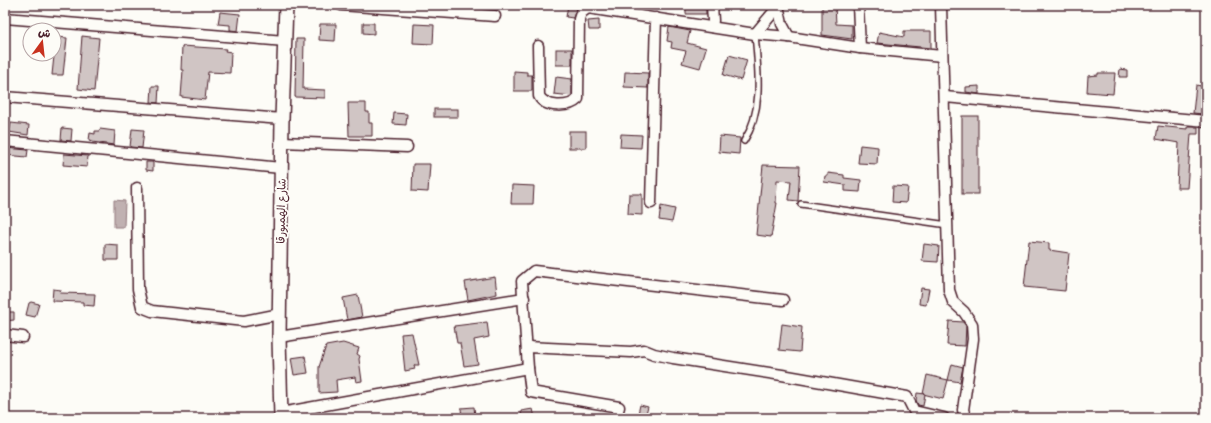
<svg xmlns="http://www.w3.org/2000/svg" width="1211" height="423" viewBox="0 0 1211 423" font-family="Delius,'Playpen Sans Arabic',sans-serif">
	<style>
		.water { fill: #c0b1b1; stroke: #91777b }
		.building { fill: #d0c5c4; stroke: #4a1f2b }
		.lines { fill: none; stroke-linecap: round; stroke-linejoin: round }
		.service-casing { stroke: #4a1f2b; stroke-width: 8 }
		.minor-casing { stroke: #4a1f2b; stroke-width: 13 }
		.tertiary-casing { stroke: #4a1f2b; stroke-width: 16 }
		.service { stroke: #fdfcf7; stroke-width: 5 }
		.minor { stroke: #fdfcf7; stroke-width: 10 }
		.tertiary { stroke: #fdfcf7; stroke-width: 13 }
		.labels { text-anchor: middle; stroke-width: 4; stroke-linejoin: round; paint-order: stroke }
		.street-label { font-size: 11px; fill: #4a1f2b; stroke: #fdfcf7 }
	</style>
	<rect width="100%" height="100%" fill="#fdfcf7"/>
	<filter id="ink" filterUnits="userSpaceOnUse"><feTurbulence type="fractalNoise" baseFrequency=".025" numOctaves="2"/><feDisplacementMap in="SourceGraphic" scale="8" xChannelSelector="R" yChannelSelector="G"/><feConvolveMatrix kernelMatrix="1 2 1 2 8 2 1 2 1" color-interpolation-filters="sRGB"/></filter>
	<g filter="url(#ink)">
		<path class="water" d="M114 200 125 201 124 227H114Z"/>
		<g class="building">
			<path d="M568 5 577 7 573 18 566 17Z"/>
			<rect x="686" y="5" width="20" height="9"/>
			<path d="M822 5H835L836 24 852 25V39L822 35Z"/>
			<path d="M220 12 240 14 238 31 230 30V25L218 24Z"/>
			<path d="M599 20V30H589L588 21Z"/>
			<path d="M363 23H374V34L363 33Z"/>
			<path d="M320 24H336L335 41 319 40Z"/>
			<path d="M414 24 434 25 433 44 413 43Z"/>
			<path d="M669 27 690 31 687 43 706 48 700 68 682 63 686 51 671 48 672 42 667 41Z"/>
			<path d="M904 31H931V48L877 43 879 32 904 37Z"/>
			<path d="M82 36 99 38 94 91 78 89Z"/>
			<path d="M56 37 67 38 63 75H52Z"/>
			<path d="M296 39H304L303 89 325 90V98L295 97Z"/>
			<path d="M182 46 226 49 225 51 231 52 230 73 208 72 205 100 181 97 183 70H181Z"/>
			<rect x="556" y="49" width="16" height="16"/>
			<path d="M729 55 747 60 741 80 723 75Z"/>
			<path d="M1120 69 1127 70V77H1119Z"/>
			<path d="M514 71 527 72V75H532V91H514Z"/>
			<path d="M625 72 648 73V88L624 87Z"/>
			<path d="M1098 73H1115L1113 94 1087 92 1088 76 1098 75Z"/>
			<path d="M556 77 572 79V96L554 94Z"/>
			<path d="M1196 85 1206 87V104L1203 114 1193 113Z"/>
			<path d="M152 86H159L158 103 151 102Z"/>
			<path d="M979 86V94L966 92V87Z"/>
			<path d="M348 103H366V112H369V123H372V136H349Z"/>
			<rect x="434" y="109" width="24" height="8"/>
			<path d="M394 113 407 114 406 125 393 124Z"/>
			<rect x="962" y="116" width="16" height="78"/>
			<path d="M11 123 29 125 28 135 9 132Z"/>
			<path d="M1158 126 1187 129V127H1198V134H1191L1187 188H1177L1179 143 1156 139Z"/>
			<path d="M62 128 72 129 71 141 61 140Z"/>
			<path d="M100 129 115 131 114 145 92 142V141L89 140 90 133 95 134V131H99Z"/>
			<path d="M132 129 144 130 142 148 130 147Z"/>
			<rect x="569" y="131" width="17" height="17"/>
			<path d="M621 134 642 135 641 148 620 147Z"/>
			<path d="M720 136 740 138 739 154 719 152Z"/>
			<path d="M860 145 878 147 877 164 858 163Z"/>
			<path d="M5 148 28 150 27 157 5 155Z"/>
			<path d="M64 154 88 156 87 167 63 165Z"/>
			<path d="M146 162H153V171L146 170Z"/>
			<path d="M413 164H430L428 192 412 191Z"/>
			<path d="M763 165 800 166 798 201 789 200 791 181 777 180 776 203H777L771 237 756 235Z"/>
			<path d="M828 173 844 175V178L861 180 860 192 845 191V185L824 182 825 176H828Z"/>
			<path d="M512 185 534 186 533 204H511Z"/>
			<path d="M893 186 908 187 906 203 892 202Z"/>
			<path d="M629 194H642V215L628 214Z"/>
			<path d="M661 206 675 209 672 222 659 220Z"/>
			<path d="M1029 241 1049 243V250L1069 253 1065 291 1024 287Z"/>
			<path d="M105 244 118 245V260H105Z"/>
			<path d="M924 244 939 246 938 262 922 261Z"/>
			<path d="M495 277 497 294 468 300 465 282Z"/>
			<path d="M921 288 929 289 926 305 919 304Z"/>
			<path d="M53 289 61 290 60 293 95 294 94 306 83 305V302L52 301Z"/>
			<path d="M358 295 362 317 347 320 343 298Z"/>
			<path d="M31 302 39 304 35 317 26 315 29 303Z"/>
			<path d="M5 312H14V320L5 321Z"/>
			<path d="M949 321 963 322 966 326 965 346 947 345Z"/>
			<path d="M487 322 489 337 474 340 478 364 464 366 460 343H457L454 326Z"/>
			<path d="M782 324 802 327 800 352 779 350Z"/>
			<path d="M412 333 419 365H414L415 369 405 371 401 334Z"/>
			<path d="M343 343 359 348 357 354 360 356 359 359 362 381 356 382 355 377 336 380 337 392 319 393V367L326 346Z"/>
			<path d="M305 356 308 373 294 375 291 358Z"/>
			<path d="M952 364 963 367 960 382 948 380Z"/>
			<path d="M927 375 948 380 943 399 923 394Z"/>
			<path d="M917 393 925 394 923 406 918 405 916 400Z"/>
			<path d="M640 405 648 407 645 418H637Z"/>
			<path d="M474 407 475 416 462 418 461 408Z"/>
			<path d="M533 409 535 418H522L521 411Z"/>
		</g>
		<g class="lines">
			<g class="service-casing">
				<g id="service">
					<path d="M744 141C764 110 758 69 755 34"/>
					<path d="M801 204 948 225"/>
				</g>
			</g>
			<g class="minor-casing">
				<g id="minor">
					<path d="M341 5 495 16"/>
					<path d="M712 5 713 21"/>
					<path d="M778 5 782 24 789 37"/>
					<path d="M858 5 860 48"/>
					<path d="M941 5 949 290 953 302 964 312 972 324 973 339 963 410 966 418"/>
					<path d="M5 18 285 41"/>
					<path d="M755 34 777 8"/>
					<path d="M538 46 539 96C545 108 569 108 578 99L579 19 581 13 588 8 755 34 789 37 860 48 942 56"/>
					<path d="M5 97 282 119"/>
					<path d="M945 97 1206 121"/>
					<path d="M5 141 281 168"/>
					<path d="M282 142 407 147"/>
					<path d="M137 188 138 289 142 307 152 311 244 321 280 314"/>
					<path d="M651 203 656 18"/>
					<path d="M5 335 23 337"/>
					<path d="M279 337 524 298"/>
					<path d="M527 347 631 352 644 350 654 354 673 358 782 375 907 397 914 411 944 418"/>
					<path d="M528 368 522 281 534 271 783 300"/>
					<path d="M281 413 528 368 531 392 619 407 616 418"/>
				</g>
			</g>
			<g class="tertiary-casing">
				<path id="tertiary" d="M281 418 279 337 282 119 286 5"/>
			</g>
			<use href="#service" class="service"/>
			<use href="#minor" class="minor"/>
			<use href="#tertiary" class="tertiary"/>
		</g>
	</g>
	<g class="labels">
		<g class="street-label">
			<text transform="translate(281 211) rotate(-89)" y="4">شارع الهمبورقا</text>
		</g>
	</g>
	<rect width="1211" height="423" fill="none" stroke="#fdfcf7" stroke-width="20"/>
	<rect x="10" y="10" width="1191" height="403" fill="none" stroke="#4a1f2b" stroke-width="1.5" filter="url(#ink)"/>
	<g transform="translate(42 42) rotate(15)"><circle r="19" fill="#fdfcf7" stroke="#b5a4a5"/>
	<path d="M0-3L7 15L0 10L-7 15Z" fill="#c8321e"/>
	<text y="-6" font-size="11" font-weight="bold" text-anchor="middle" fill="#4a1f2b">ش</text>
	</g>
</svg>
